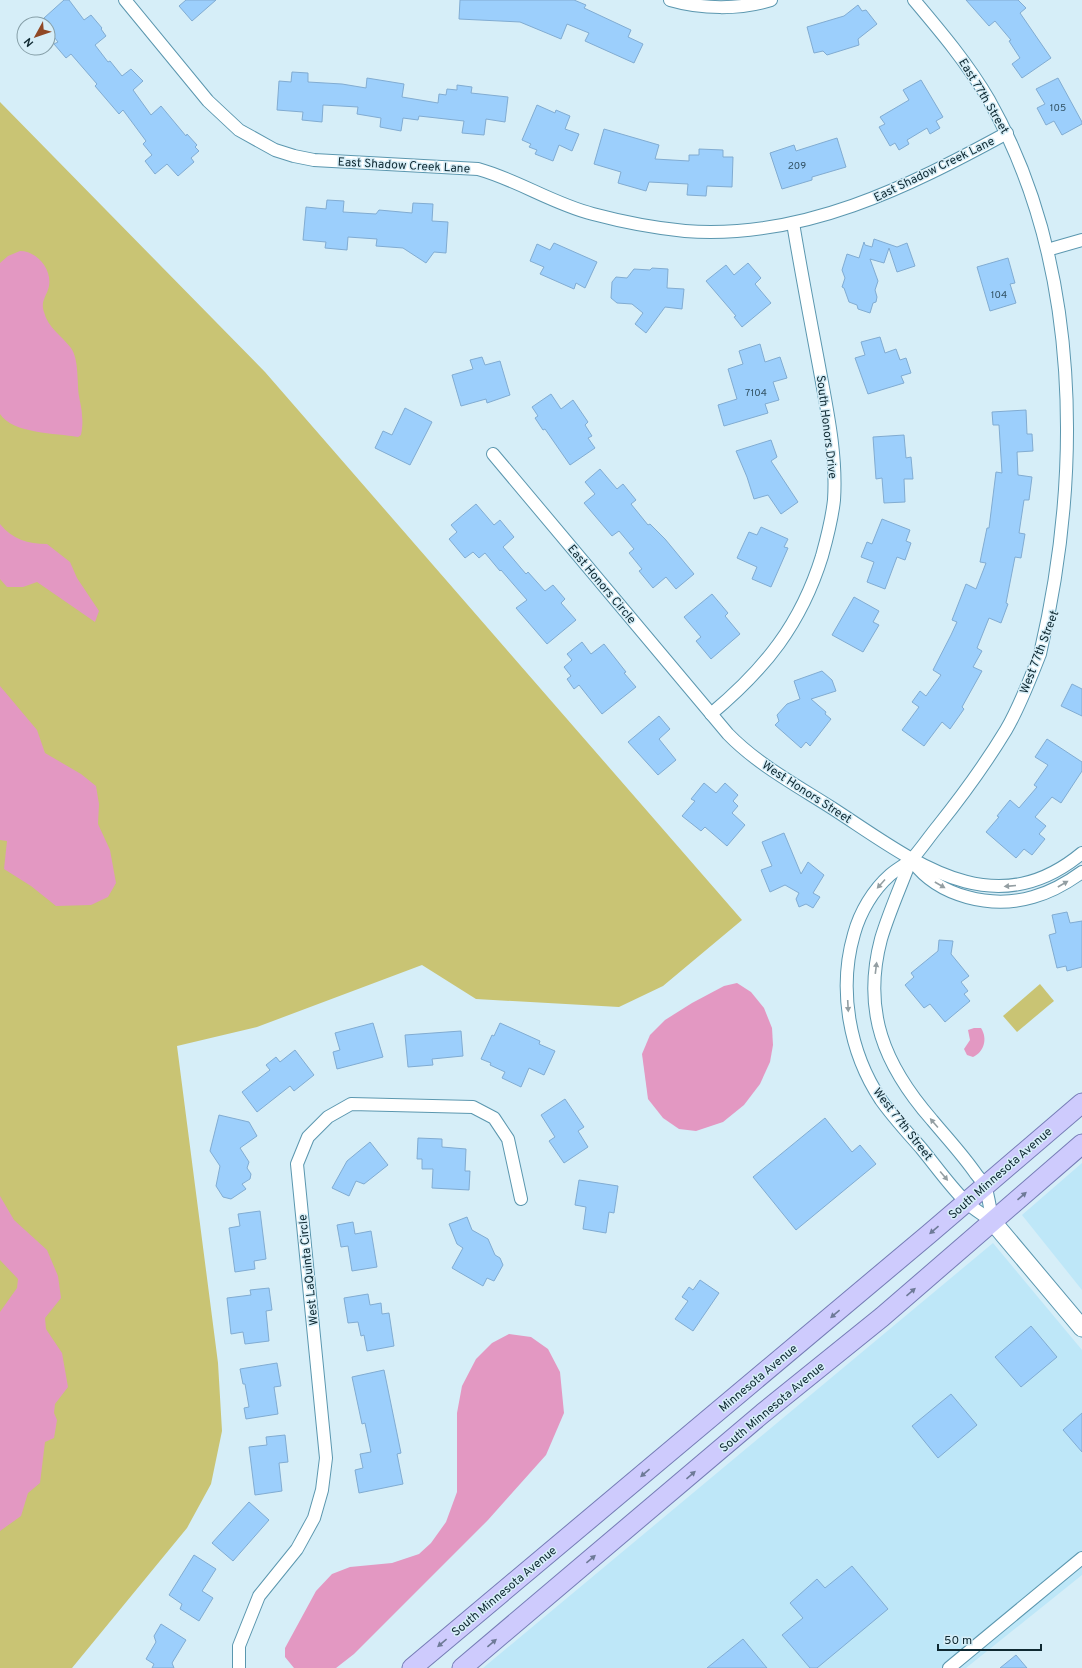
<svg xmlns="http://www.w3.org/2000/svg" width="1082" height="1668" viewBox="0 0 1082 1668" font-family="Overpass,sans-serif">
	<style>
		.built { fill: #bee7f8 }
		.green { fill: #c9c474 }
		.water { fill: #e398c2 }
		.building { fill: #9ccffc; stroke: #81acd2 }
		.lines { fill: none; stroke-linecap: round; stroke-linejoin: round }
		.street-casing { stroke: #5b97af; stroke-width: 14 }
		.secondary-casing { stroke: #5b97af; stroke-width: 19 }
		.primary-casing { stroke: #757cb5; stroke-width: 21 }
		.street { stroke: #fff; stroke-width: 12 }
		.secondary { stroke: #fff; stroke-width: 17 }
		.primary { stroke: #cecbfd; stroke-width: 19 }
		.oneway { fill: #939ea2 }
		.oneway2 { fill: #6e7a97 }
		.labels { text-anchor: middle; stroke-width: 3; stroke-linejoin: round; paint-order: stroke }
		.number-label { font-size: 10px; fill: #325264 }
		.street-label { font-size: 12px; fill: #0e2831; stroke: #d6eef8 }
	</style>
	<rect width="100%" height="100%" fill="#d6eef8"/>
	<g class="built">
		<path d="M1082 1163V1290L1022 1215Z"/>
		<path d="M993 1243 1082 1350V1575L966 1668H483Z"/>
	</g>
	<g class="green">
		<path d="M0 102 265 372 742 920 663 986 619 1007 476 999 422 965 257 1027 177 1046 218 1363 222 1431 211 1484 187 1528 72 1668H0Z"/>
		<path d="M1040 984 1054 1001 1017 1032 1003 1016Z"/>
	</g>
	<g class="water">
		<path d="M20 251C37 251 52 269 49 286 47 296 40 301 44 312 48 328 62 336 71 348 79 359 77 383 79 396 80 403 82 409 82 416 83 423 82 429 81 435L78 437C56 433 13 434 0 414V263L8 256Z"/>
		<path d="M0 524C12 539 28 544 47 544L70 562 77 578 99 611 95 622 37 582 23 587H7L0 579Z"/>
		<path d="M0 686 37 730 45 753 81 774 96 786 99 804 98 824 110 850 116 883 108 897 91 905 56 906 31 886 4 869 7 841 0 840Z"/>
		<path d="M737 983 751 992 764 1008 772 1028 773 1045 770 1062 760 1084 744 1105 723 1122 696 1131 679 1129 663 1118 648 1099 642 1054 650 1035 665 1020 692 1003 724 986Z"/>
		<path d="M974 1028H981C988 1039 984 1052 973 1057L967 1055 964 1049 970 1040 968 1030Z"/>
		<path d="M0 1196 14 1220 47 1250 58 1276 61 1298 45 1318 46 1329 62 1353 68 1387 55 1404 54 1413 57 1420 54 1438 45 1442 40 1483 28 1493 21 1516 0 1531V1312L17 1288 18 1279 0 1260Z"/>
		<path d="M509 1334 531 1337 548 1349 560 1372 564 1413 546 1455 488 1520 354 1654 336 1668H294L285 1657V1648L316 1591 332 1574 350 1567 392 1563 419 1554 431 1543 446 1522 457 1492V1413L462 1386 476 1359 492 1343Z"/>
	</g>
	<g class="building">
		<path d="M64 0H69L84 20 91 15 102 28 101 29 106 36 95 45 108 62 110 61 122 76 131 69 143 81 133 90 151 115 161 106 186 136 187 134 197 145 195 147 199 151 191 158 194 162 178 176 167 164 155 174 145 161 152 155 143 144 146 141 123 110 119 114 95 86 97 84 71 54 66 58 54 44 58 42 48 29V24H44L46 22 44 18Z"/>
		<path d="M186 0H216L192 21 179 6Z"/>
		<path d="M460 0H574L586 5 584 8 631 30 628 37 643 44 634 63 585 41 589 33 567 24 561 39 520 22 459 19Z"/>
		<path d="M966 0H1018L1026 8 1020 13 1051 58 1022 78 1012 64 1020 58 1009 41 1011 40 995 21 989 26Z"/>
		<path d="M858 5 862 11 866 10 877 24 858 39 859 45 827 55 823 51 814 53 807 27 844 16Z"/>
		<path d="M292 72 308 73V82L342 84 366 88 367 78 404 84 402 97 438 103 439 94 446 95 447 89 457 90V85L472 87 471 93 508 97 505 122 486 119 484 135 462 133 464 121 419 116 418 120 403 118 401 131 380 127 381 118 357 114 358 107 323 105 322 122 302 120 303 112 277 110 279 81 291 82Z"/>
		<path d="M1058 78 1082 122V124L1062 135 1054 121 1046 125 1037 108 1045 104 1036 89Z"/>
		<path d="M921 80 943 117 936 121 940 128 930 134 927 128 907 140 909 144 899 150 895 143 890 146 879 127 885 124 880 117 909 100 903 90Z"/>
		<path d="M537 105 555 113 556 110 570 116 565 129 579 134 572 151 559 145 553 161 535 154 537 150 529 147 531 144 522 140Z"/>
		<path d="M604 129 659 145 655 159 689 161V155H699V149L723 150V157H733L732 187 707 186 706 196 687 195 688 184 649 182 646 191 618 183 621 172 594 164Z"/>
		<path d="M837 138 846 167 812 177V180L782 189 770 153 794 145 796 151Z"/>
		<path d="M327 200 344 201 343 212 376 214 379 210 412 213 413 203 433 204 432 221 448 222 446 253 434 252 426 263 403 248 376 246 377 239 348 237 347 250 325 248 326 242 303 240 306 207 326 209Z"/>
		<path d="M874 239 897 247 907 243 915 266 897 272 889 248 884 263 870 259 878 281 875 290 877 297 876 302 873 303 870 313 858 309 857 305 849 302 844 288 842 287 845 278 842 270 847 254 859 258 864 242 865 245 872 247Z"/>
		<path d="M554 243 597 262 585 288 576 283 574 289 540 274 544 267 530 261 537 244 550 250Z"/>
		<path d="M1008 258 1015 283 1010 284 1016 303 990 311 977 267Z"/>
		<path d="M748 263 761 278 755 284 771 303 742 327 734 317 736 316 706 281 726 265 734 275Z"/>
		<path d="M652 268 668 269 667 288 684 289 682 309 665 307 646 333 635 324 643 313 632 304 617 303 611 298 612 282 616 277 627 278 634 269 650 270Z"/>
		<path d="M880 337 885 353 896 349 900 360 906 358 911 373 901 376 904 383 868 394 855 358 865 355 861 342Z"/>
		<path d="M760 344 765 362 780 357 787 378 773 382 779 400 765 404 768 413 724 426 718 405 737 399 728 369 743 364 739 351Z"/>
		<path d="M482 357 485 365 500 361 510 395 487 403 486 399 461 406 452 375 473 369 470 360Z"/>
		<path d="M551 394 561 409 573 400 588 422 585 425 592 436 588 438 595 448 570 465 545 429 543 430 535 418 538 416 532 407Z"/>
		<path d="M405 408 432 422 410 465 375 448 383 431 392 435Z"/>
		<path d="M1026 410 1027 434H1032L1033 451 1017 452 1018 475 1032 477 1029 500H1024L1019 533 1025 534 1021 558 1015 557 1006 603 1008 604 1001 623 989 618 977 648 982 651 973 667 982 671 962 707 964 709 950 729 942 722 924 746 902 730 919 707 912 702 920 691 926 696 941 675 933 670 951 635 957 622 952 620 966 584 976 589 986 563 980 562 987 528H989L996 472 1002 473 999 425H993L992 412Z"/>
		<path d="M904 435 906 458 911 457 913 479H904L905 502 884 503 882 478 876 479 873 437Z"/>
		<path d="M771 440 777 457 771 461 798 502 781 514 768 495 754 499 747 477 736 451Z"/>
		<path d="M600 469 617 489 623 484 636 500 631 504 648 525 650 524 665 539 694 574 676 589 666 577 653 588 639 571 642 569 629 553 634 549 619 531 612 536 584 503 595 494 585 482Z"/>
		<path d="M476 504 494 525 500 520 514 537 503 547 526 574 528 572 545 591 553 585 565 599 561 603 576 620 547 644 516 608 527 600 501 570 500 571 485 553 479 558 473 552 465 558 449 539 457 532 451 525Z"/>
		<path d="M882 519 910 530 906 541 911 543 905 560 897 557 885 589 867 582 874 562 861 557 867 542 872 544Z"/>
		<path d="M761 527 788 539 784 547 788 548 771 587 752 579 757 567 737 558 749 532 757 535Z"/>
		<path d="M712 594 728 613 725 616 740 634 711 659 696 641 701 637 684 617Z"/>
		<path d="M854 597 879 611 873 622 879 625 863 652 832 635Z"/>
		<path d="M582 642 591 654 604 644 626 672 624 673 636 687 602 714 579 685 574 689 567 679 571 676 564 667 572 660 567 654Z"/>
		<path d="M822 671 832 680 836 691 811 699 826 712 825 714 831 719 810 746 806 742 801 748 775 725 779 721 777 715 787 704 800 699 794 681Z"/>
		<path d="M1072 684 1082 689V716L1061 706Z"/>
		<path d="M659 716 670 729 659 739 676 760 658 775 628 742Z"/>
		<path d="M1047 739 1082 762V771L1061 803 1052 797 1035 817 1046 826 1039 834 1045 839 1032 855 1024 849 1016 858 986 832 999 817 997 816 1010 800 1019 808 1037 787 1034 785 1048 765 1035 757Z"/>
		<path d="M704 783 716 793 725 783 738 795 733 801 738 806 732 813 745 825 727 846 705 827 701 831 682 816 695 801 691 799Z"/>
		<path d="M784 833 801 874 808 862 824 875 813 893 820 897 813 908 806 904 799 907 796 899 799 893 785 885 770 892 761 870 772 866 762 842Z"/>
		<path d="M1067 912 1070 923 1082 921V967L1067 971 1066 966 1057 968 1049 935 1056 933 1052 915Z"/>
		<path d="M939 940 953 941 951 954 969 976 961 982 968 991 964 994 970 1001 945 1022 930 1004 924 1008 905 985 914 977 911 973 938 951Z"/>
		<path d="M373 1023 383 1057 337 1069 333 1052 340 1050 335 1033Z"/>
		<path d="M500 1023 540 1041 539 1044 555 1051 544 1075 529 1068 521 1087 502 1078 505 1072 490 1065 491 1063 481 1059 492 1035 494 1036Z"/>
		<path d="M461 1031 463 1056 432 1059 433 1065 408 1067 405 1035Z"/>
		<path d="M295 1050 314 1075 294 1091 290 1086 257 1112 242 1092 270 1070 266 1065 276 1057 280 1062Z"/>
		<path d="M565 1099 584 1127 578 1131 588 1147 564 1163 549 1141 555 1137 541 1115Z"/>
		<path d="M219 1115 249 1122 257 1136 240 1148 249 1162 247 1168 251 1174 250 1179 242 1184 246 1189 231 1199 223 1197 216 1186 220 1166 210 1151Z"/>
		<path d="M825 1118 852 1152 860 1145 876 1164 796 1230 753 1177Z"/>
		<path d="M418 1138 442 1139V1147L466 1149 465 1171H470L469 1190 432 1188 433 1169H422V1159H417Z"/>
		<path d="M370 1142 388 1165 364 1184 356 1181 349 1196 332 1188 347 1161Z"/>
		<path d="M579 1180 618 1186 614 1213 609 1212 606 1233 583 1229 586 1207 575 1205Z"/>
		<path d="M260 1211 266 1259 254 1261 255 1269 235 1272 229 1228 240 1226 238 1214Z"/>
		<path d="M467 1217 472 1230 488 1239 495 1255 500 1258 503 1265 494 1281 487 1278 483 1286 452 1268 463 1248 457 1244 449 1224Z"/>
		<path d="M353 1222 355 1234 371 1231 377 1267 352 1271 348 1246 341 1247 337 1225Z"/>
		<path d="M700 1280 719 1293 693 1331 675 1319 688 1301 682 1297 689 1287 693 1290Z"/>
		<path d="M269 1288 272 1310 266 1311 269 1341 245 1344 243 1332 231 1334 227 1298 251 1295 250 1290Z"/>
		<path d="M368 1294 370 1305 381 1303 382 1314 389 1313 394 1346 367 1351 364 1335 361 1336 358 1322 348 1323 344 1298Z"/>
		<path d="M1031 1326 1057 1357 1021 1387 995 1357Z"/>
		<path d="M277 1363 281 1386 274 1387 278 1414 246 1419 244 1408 249 1407 245 1384H243L240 1369Z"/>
		<path d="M384 1370 401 1453 397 1454 403 1484 359 1493 355 1470 363 1468 360 1454 371 1452 365 1423 362 1424 352 1377Z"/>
		<path d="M951 1394 977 1425 938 1458 912 1426Z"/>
		<path d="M1082 1413V1452L1063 1430Z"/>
		<path d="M285 1435 288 1462 279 1463 282 1491 255 1495 249 1447 267 1445 266 1437Z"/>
		<path d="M249 1502 269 1520 233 1561 212 1543Z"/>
		<path d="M194 1555 216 1569 202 1591 213 1598 199 1621 180 1609 182 1604 169 1595Z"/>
		<path d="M852 1566 888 1609 817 1668H810L782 1635 803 1618 790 1603 817 1579 825 1588Z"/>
		<path d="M161 1624 186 1640 172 1663 174 1668H152L154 1664 146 1659 156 1642 154 1636Z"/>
		<path d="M743 1639 767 1668H707Z"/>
		<path d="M1016 1655 1027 1668H1000Z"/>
	</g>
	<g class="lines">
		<g class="street-casing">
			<g id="street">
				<path d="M125 0 208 101 239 130 275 150 294 156 314 160 478 169C518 180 553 204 593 214 623 222 654 228 685 231 802 240 908 187 1007 133"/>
				<path d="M670 0C701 9 739 10 771 0"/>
				<path d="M914 0C941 32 968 64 989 100 1082 265 1082 474 1040 654 1030 679 1020 706 1006 730 986 763 962 796 938 826 929 837 921 849 912 859 905 865 897 869 890 875 873 890 860 912 854 934 838 989 849 1052 881 1100 893 1117 907 1132 921 1148 935 1165 949 1185 965 1201 973 1209 984 1215 993 1222"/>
				<path d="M1054 248 1082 240"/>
				<path d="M493 454 728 734C757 764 796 785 832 808 911 859 992 928 1082 853"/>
				<path d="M711 714C765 669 801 624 822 556 827 538 832 519 834 500 837 455 827 410 819 366 810 318 801 271 793 223"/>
				<path d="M911 859C901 886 889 912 881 939 862 1011 884 1065 932 1120 947 1138 963 1155 976 1174 979 1178 983 1182 985 1186 989 1197 990 1211 993 1222"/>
				<path d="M913 862C939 897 992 909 1033 897 1051 892 1067 883 1082 872"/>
				<path d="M239 1668V1646L259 1596 297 1549 314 1518 322 1490 326 1458 297 1164 308 1137 328 1117 351 1104 473 1107 494 1118 508 1139 521 1199"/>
				<path d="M949 1668 1082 1558"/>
			</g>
		</g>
		<g class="secondary-casing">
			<path id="secondary" d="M993 1222 1082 1328"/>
		</g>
		<g class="primary-casing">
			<g id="primary">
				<path d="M412 1668 929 1234 1082 1103"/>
				<path d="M462 1668 763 1413 882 1317 1082 1144"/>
			</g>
		</g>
		<use href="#street" class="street"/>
		<use href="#secondary" class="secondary"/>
		<use href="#primary" class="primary"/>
	</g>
	<defs><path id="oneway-solid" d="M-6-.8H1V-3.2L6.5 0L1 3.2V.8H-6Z"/></defs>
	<g class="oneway">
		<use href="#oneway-solid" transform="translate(881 884) rotate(132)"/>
		<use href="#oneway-solid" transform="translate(1063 884) rotate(-30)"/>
		<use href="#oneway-solid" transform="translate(940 885) rotate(30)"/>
		<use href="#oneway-solid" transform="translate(1010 886) rotate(175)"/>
		<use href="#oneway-solid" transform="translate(876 968) rotate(-83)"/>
		<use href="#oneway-solid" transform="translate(848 1006) rotate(87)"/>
		<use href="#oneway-solid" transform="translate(934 1123) rotate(-131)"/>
		<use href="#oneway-solid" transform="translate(944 1176) rotate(50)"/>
	</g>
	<g class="oneway2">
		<use href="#oneway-solid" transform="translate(1022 1196) rotate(-41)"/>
		<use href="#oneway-solid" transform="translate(934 1230) rotate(139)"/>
		<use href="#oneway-solid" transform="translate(911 1292) rotate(-41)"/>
		<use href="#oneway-solid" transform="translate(835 1314) rotate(140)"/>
		<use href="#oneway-solid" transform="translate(645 1473) rotate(140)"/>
		<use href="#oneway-solid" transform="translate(691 1475) rotate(-41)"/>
		<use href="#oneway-solid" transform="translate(591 1559) rotate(-40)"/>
		<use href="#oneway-solid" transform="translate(442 1643) rotate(140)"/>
		<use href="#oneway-solid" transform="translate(492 1643) rotate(-40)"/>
	</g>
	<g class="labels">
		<g class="number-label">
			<text x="1058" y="111">105</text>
			<text x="797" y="169">209</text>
			<text x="999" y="298">104</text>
			<text x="756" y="396">7104</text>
		</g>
		<g class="street-label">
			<text transform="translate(984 96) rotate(59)" y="4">East 77th Street</text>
			<text transform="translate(404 165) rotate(3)" y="4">East Shadow Creek Lane</text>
			<text transform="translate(934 169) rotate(-26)" y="4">East Shadow Creek Lane</text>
			<text transform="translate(827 427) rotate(83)" y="4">South Honors Drive</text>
			<text transform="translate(602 584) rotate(50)" y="4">East Honors Circle</text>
			<text transform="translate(1039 652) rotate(-69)" y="4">West 77th Street</text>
			<text transform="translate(807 792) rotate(33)" y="4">West Honors Street</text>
			<text transform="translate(903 1124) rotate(52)" y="4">West 77th Street</text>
			<text transform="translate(1000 1173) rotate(-41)" y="4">South Minnesota Avenue</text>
			<text transform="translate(308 1270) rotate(-96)" y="4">West LaQuinta Circle</text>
			<text transform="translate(758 1378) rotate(-40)" y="4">Minnesota Avenue</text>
			<text transform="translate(772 1407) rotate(-40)" y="4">South Minnesota Avenue</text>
			<text transform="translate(504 1591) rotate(-40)" y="4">South Minnesota Avenue</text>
		</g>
	</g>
	<g transform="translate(36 36) rotate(230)"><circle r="19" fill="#d6eef8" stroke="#869fa8"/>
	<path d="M0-3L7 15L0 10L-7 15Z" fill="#904825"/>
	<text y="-6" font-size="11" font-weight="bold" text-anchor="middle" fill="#0e2831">N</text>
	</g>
	<path d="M938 1644v6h103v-6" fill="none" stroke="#0e2831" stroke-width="2"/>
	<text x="944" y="1644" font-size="12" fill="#0e2831" stroke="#d6eef8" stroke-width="3" paint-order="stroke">50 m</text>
</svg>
